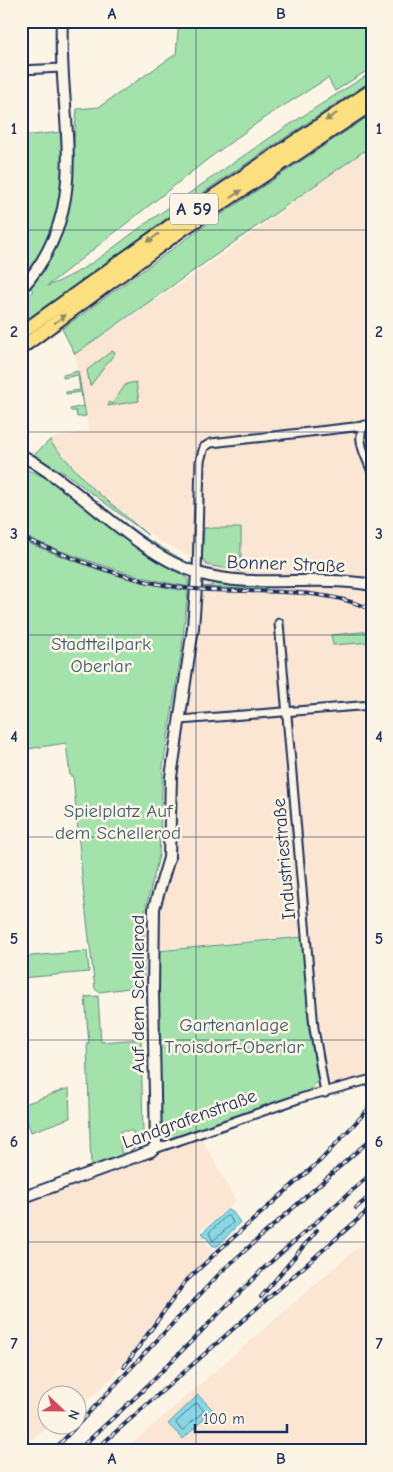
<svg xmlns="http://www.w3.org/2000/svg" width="393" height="1472" viewBox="0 0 393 1472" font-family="'Comic Neue',sans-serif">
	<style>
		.built { fill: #fae6d2 }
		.green { fill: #a3e2ab; stroke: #5f8884 }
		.water { fill: #88d8e4; stroke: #5c94ae }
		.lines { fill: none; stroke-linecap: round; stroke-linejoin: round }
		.shore { stroke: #477394; stroke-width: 1 }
		.street-casing { stroke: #1b2f5e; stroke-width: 11 }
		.secondary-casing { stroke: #1b2f5e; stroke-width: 14 }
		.highway-casing { stroke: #1b2f5e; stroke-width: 16 }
		.street { stroke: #fcf5e5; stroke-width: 7 }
		.secondary { stroke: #fcf5e5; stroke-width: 10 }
		.highway { stroke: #fce080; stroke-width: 12 }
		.rail-casing { stroke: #1b2f5e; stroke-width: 4 }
		.rail { stroke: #fcf5e5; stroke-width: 2; stroke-dasharray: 5.5; stroke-linecap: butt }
		.oneway { fill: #8c886f }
		.grid { fill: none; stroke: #1b2f5e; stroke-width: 1; stroke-opacity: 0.55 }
		.labels { text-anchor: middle; stroke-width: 5; stroke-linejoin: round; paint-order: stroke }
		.shield { fill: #fcf5e5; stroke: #5e6a86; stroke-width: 1 }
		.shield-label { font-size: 18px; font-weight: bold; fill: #1b2f5e }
		.street-label { font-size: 19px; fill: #1b2f5e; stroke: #fcf5e5 }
		.park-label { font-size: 19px; fill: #3d5c71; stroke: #fcf5e5 }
		.neatline { fill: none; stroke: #1b2f5e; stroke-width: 2 }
		.grid-label { font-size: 16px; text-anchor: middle; font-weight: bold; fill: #1b2f5e }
	</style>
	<rect width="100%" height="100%" fill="#fcf5e5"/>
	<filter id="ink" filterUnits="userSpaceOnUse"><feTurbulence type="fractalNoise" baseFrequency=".02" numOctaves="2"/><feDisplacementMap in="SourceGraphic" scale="10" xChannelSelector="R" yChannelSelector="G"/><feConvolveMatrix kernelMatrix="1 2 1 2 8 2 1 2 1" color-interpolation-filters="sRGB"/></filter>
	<g filter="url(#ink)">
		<g class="built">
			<path d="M359 155 366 156 372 162V1076L331 1087 320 1024 310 935 158 950V915L161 895 173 862 174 787 197 636 203 563 160 541 125 515 76 472 52 444 51 439 89 431 75 354 201 270Z"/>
			<path d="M202 1139 236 1201 199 1232 212 1251 172 1295 113 1377 78 1409V1394H48V1424L54 1425 21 1445V1294L24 1292 21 1287V1204Z"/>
			<path d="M372 1235V1451H124L135 1441Z"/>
		</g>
		<g class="green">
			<path d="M179 21H372V73L365 72 335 91 328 78 264 118 208 159 47 286C87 272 120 241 155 217 224 169 294 120 366 76L372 75V80L208 189 21 325V299L33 291 29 285C77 230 69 175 77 109L99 107 176 54Z"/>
			<path d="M372 114V162L364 151 75 354 62 329 211 221Z"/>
			<path d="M63 132C63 190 63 229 24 276L21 273V136Z"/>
			<path d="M112 351 115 353 90 386 87 370Z"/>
			<path d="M78 371 86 416 77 417 76 411H71L70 409 83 406 81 392 66 394V392L80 390 78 375 63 378V375Z"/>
			<path d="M136 382 139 401 108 406 109 402 112 404 126 384Z"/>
			<path d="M51 439 52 444 89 485 148 535 66 474 34 455Z"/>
			<path d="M21 469C47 469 149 549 178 569V572L188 579V587C129 576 76 558 21 535Z"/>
			<path d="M71 483 142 536 183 560C159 560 92 500 71 483Z"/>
			<path d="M204 528H241V571L207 565 202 558Z"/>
			<path d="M21 540C76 563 129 582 188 591L181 656 163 767 159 856 144 915V986L99 992 95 989 83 887 73 776H70L66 743 21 750Z"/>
			<path d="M212 581 266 585V590L202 587 212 586Z"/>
			<path d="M372 631V642L333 645 331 635Z"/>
			<path d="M302 937 309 1030 318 1080 312 1089 171 1138 165 1136 161 1130 158 951Z"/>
			<path d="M87 951 89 972 21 978V957Z"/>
			<path d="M98 996 101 1042 141 1039 143 1134 140 1144 129 1152 133 1148V1131H121V1153H126L91 1168 87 1043H89L85 997Z"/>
			<path d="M69 1088 70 1118 31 1132 22 1105Z"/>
		</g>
		<g class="water">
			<path d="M227 1210H231L240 1222 218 1246H213L202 1233Z"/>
			<path d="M198 1395 213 1410 183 1439 168 1424Z"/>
		</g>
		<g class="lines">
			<g class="shore">
				<path d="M227 1216 230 1217 233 1223 213 1241 209 1233Z"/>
				<path d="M197 1403 204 1411 182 1431 176 1423Z"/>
			</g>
			<g class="street-casing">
				<g id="street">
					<path d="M21 70 62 68"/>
					<path d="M365 425C354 437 367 459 372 472"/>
					<path d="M197 573 200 461 204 447 211 443 372 425"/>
					<path d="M279 623 314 1028 325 1093"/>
					<path d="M180 720 372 705"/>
					<path d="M155 1149 301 1098 372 1079"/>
				</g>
			</g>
			<g class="secondary-casing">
				<g id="secondary">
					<path d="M21 289C96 206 57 119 62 21"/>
					<path d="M21 455C80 486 135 554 198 573 255 590 314 574 372 585"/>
					<path d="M21 1198 151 1151 156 1145 153 990 154 908 169 858 171 777 193 628 197 573"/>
				</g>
			</g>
			<g class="highway-casing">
				<g id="highway">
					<path d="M21 333 178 220 372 90"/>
					<path d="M21 348 183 229 372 104"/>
				</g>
			</g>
			<use href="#street" class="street"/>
			<use href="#secondary" class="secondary"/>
			<use href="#highway" class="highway"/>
			<g class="rail-casing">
				<g id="rail">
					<path d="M21 537C74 559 126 581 184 588 241 595 320 584 372 610"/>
					<path d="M356 1208 372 1194"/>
					<path d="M261 1297 317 1230"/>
					<path d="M124 1367 185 1282 218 1251 321 1160 372 1105"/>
					<path d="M53 1451 222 1271 372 1138"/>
					<path d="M77 1451 139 1394 264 1268 372 1173"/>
					<path d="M94 1451 372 1207"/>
				</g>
			</g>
			<use href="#rail" class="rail"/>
		</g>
		<defs><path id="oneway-solid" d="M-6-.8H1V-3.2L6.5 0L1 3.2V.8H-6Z" transform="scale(1.25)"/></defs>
		<g class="oneway">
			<use href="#oneway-solid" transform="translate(331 117) rotate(147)"/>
			<use href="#oneway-solid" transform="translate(236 194) rotate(-34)"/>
			<use href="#oneway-solid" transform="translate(153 238) rotate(144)"/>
			<use href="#oneway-solid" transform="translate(60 319) rotate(-37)"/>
		</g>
	</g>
	<path class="grid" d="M196 21V1451M21 230H372M21 432H372M21 635H372M21 837H372M21 1040H372M21 1242H372"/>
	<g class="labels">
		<rect class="shield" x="170" y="193.5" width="48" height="31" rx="4"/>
		<g class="shield-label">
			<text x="194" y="215">A 59</text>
		</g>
		<g class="street-label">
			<text transform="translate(286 563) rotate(2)" y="7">Bonner Straße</text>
			<text transform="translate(283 859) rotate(-95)" y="7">Industriestraße</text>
			<text transform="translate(137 994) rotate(-90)" y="7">Auf dem Schellerod</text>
			<text transform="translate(189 1118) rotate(-20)" y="7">Landgrafenstraße</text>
		</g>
		<g class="park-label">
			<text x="101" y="650">Stadtteilpark<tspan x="101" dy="22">Oberlar</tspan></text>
			<text x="118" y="817">Spielplatz Auf<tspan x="118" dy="22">dem Schellerod</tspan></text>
			<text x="234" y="1031">Gartenanlage<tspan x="234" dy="22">Troisdorf-Oberlar</tspan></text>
		</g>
	</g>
	<rect width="393" height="1472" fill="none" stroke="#fcf5e5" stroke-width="55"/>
	<g transform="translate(62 1410) rotate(112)"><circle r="24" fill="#fcf5e5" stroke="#a2a6af"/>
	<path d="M0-4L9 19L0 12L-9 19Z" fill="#d1495b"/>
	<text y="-8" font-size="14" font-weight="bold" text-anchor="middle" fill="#1b2f5e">N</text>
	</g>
	<path d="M195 1424v8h92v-8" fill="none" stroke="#1b2f5e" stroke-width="2.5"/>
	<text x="203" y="1424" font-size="15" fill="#1b2f5e" stroke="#fcf5e5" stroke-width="4" paint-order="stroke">100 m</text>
	<rect x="28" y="28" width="338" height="1416" class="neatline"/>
	<g class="grid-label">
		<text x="112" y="19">A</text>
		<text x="281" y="19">B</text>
		<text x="14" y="134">1</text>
		<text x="379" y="134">1</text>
		<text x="14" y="337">2</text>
		<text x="379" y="337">2</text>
		<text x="14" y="539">3</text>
		<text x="379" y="539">3</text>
		<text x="14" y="742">4</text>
		<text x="379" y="742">4</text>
		<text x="14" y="944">5</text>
		<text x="379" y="944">5</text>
		<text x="14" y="1147">6</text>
		<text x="379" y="1147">6</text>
		<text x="14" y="1349">7</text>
		<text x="379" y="1349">7</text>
		<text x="112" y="1464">A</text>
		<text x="281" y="1464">B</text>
	</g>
</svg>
